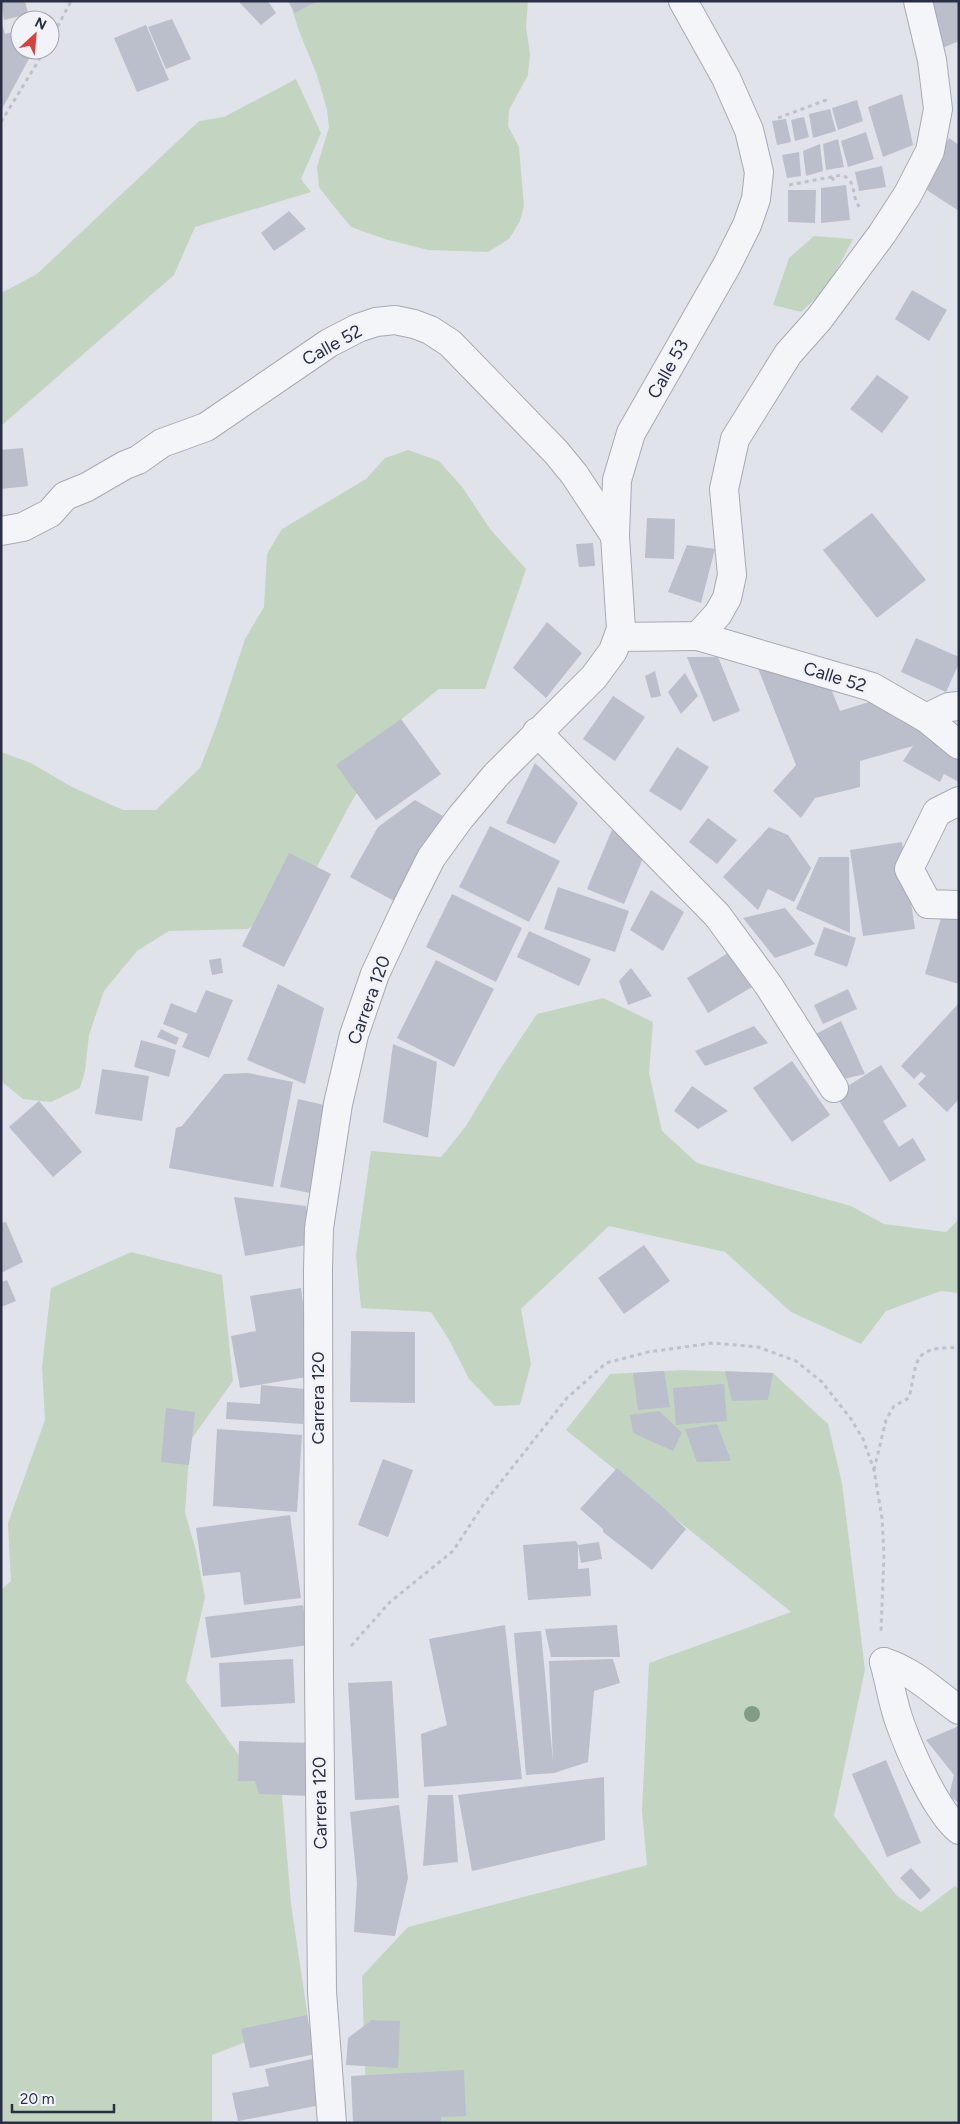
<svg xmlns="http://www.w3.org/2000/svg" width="960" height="2124" viewBox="0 0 960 2124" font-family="Figtree,sans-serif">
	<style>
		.green { fill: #c3d5c1 }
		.building { fill: #bbbecb }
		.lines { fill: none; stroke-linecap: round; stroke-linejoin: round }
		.minor-casing { stroke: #a6a9b6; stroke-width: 30 }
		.path { stroke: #bfc1ca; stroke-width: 3; stroke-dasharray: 4 4; stroke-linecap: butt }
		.minor { stroke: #f4f5f9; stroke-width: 28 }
		.tree { fill: #829c86 }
		.labels { text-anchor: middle; stroke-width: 5; stroke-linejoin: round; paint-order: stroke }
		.street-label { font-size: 18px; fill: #282e44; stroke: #f1f3f8 }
	</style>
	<rect width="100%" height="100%" fill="#e1e3eb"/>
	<g class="green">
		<path d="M297 1H528L526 27 530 54 528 75 509 110 508 126 519 147 524 206 520 221 509 239 488 252 428 250 385 239 351 227 332 204 319 187 317 167 329 127 327 110 317 75 299 31 291 6Z"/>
		<path d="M296 79 321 133 301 179 311 192 195 227 174 275 1 426V293L37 274 199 121 224 117Z"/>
		<path d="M814 236 853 239 827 288 801 312 773 305 789 258Z"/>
		<path d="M408 450 439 461 463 488 490 529 526 569 485 689H439L398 722 348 808 309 882 248 929 169 931 137 951 104 991 89 1035 85 1071 80 1088 51 1102 23 1099 1 1081V752L31 763 72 787 123 810H156L200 768 217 724 245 639 264 607 267 554 282 529 366 479 385 458Z"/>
		<path d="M603 998 653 1022 649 1073 662 1131 697 1163 851 1206 884 1224 946 1232 959 1219V1293L941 1291 886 1311 861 1344 791 1312 725 1252 609 1226 521 1309 531 1364 520 1405 495 1406 469 1379 448 1338 431 1312 361 1308 356 1255 371 1151 441 1157 466 1126 499 1071 537 1014Z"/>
		<path d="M131 1252 222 1275 233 1381 190 1441 185 1512 196 1551 205 1597 186 1681 241 1758 282 1795 291 1904 308 2018 212 2055V2123H1V1590L11 1581 8 1523 45 1420 42 1367 51 1288Z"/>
		<path d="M682 1370 773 1373 828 1424 842 1483 865 1670 834 1816 897 1896 921 1912 955 1886 959 1889V2123H372L366 2100 362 1976 408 1927 647 1865 642 1811 649 1663 791 1612 566 1430 610 1374Z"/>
	</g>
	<g class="building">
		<path d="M1 1H25L28 14 4 20Z"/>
		<path d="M238 1H268L276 13 261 25Z"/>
		<path d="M288 1H317L295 13Z"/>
		<path d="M928 1H959V41L940 49Z"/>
		<path d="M172 19 191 59 166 69 148 27Z"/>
		<path d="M1 20 5 34 20 31V50H38V53H32L1 111Z"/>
		<path d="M146 25 169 80 137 92 114 38Z"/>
		<path d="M902 94 913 145 883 157 868 107Z"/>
		<path d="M857 100 863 121 838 130 832 108Z"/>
		<path d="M830 109 836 131 813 138 809 114Z"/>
		<path d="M804 117 809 137 795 141 791 120Z"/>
		<path d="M786 119 791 142 777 145 772 121Z"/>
		<path d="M866 132 874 159 848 167 841 141Z"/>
		<path d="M949 138 959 145V211L922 187Z"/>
		<path d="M838 139 844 167 826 170 823 144Z"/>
		<path d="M820 144 823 171 806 176 803 151Z"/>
		<path d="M799 152 801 176 787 178 782 155Z"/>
		<path d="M882 166 886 187 859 191 855 172Z"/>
		<path d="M846 185 850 220 821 223V188Z"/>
		<path d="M788 190H816L815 223 788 222Z"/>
		<path d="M289 211 306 229 274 251 261 233Z"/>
		<path d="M912 290 947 310 929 341 895 319Z"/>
		<path d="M877 375 909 397 882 433 850 409Z"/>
		<path d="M23 448 28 486 1 489V450Z"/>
		<path d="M872 513 926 580 877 618 823 550Z"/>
		<path d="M647 518 675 519 674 559 645 558Z"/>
		<path d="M593 543 595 566 579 567 576 544Z"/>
		<path d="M687 545 715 549 701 603 668 592Z"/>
		<path d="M547 622 582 653 546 698 513 668Z"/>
		<path d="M916 638 959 657V663L946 692 901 672Z"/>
		<path d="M752 653 827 679 840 711 872 701 959 752V782L944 774 940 782 903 761 913 746 860 761V787L815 798 801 818 773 791 796 765Z"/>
		<path d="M687 657H718L740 711 713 722Z"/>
		<path d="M655 671 661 696 651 698 645 676Z"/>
		<path d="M685 673 698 696 681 714 668 692Z"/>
		<path d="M613 696 645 717 615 761 583 739Z"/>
		<path d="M401 719 441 774 376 820 336 765Z"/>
		<path d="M677 747 709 767 681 811 649 791Z"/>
		<path d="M535 763 578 803 555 844 506 823Z"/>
		<path d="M415 800 443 816 396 902 350 877 378 827Z"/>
		<path d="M708 818 737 840 717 864 689 842Z"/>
		<path d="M614 825 646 851 624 904 587 889Z"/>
		<path d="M490 826 560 861 529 922 459 887Z"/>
		<path d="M769 827 788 835 811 868 794 902 768 889 758 910 723 877Z"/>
		<path d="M902 842 915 929 863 936 850 850Z"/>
		<path d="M289 853 331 874 284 967 242 946Z"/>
		<path d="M819 857H849L850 933 796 909Z"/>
		<path d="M558 887 629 911 615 952 544 929Z"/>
		<path d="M651 890 684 912 663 951 630 930Z"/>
		<path d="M452 894 522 928 496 982 426 947Z"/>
		<path d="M785 908 815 944 775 958 743 918Z"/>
		<path d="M943 911 959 916V984L925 974Z"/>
		<path d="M824 927 856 938 847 967 814 955Z"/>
		<path d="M529 931 591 959 579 986 517 957Z"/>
		<path d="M730 952 752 987 708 1013 687 978Z"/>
		<path d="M221 958 223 973 212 975 209 960Z"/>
		<path d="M436 960 494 989 454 1067 397 1038Z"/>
		<path d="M631 968 652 996 628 1005 619 981Z"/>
		<path d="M278 984 324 1008 305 1084 247 1060Z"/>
		<path d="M848 989 857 1009 823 1024 814 1005Z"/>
		<path d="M206 990 233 1000 209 1058 182 1047 188 1034 163 1024 171 1003 196 1013Z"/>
		<path d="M959 1003V1099L947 1112 918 1084 926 1076 921 1072 914 1079 901 1066Z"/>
		<path d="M841 1021 865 1074 839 1080 814 1035Z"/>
		<path d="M754 1026 768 1043 705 1066 695 1051Z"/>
		<path d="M161 1029 179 1038 176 1045 157 1037Z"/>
		<path d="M141 1040 176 1050 169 1077 134 1067Z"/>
		<path d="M393 1044 437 1062 428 1138 383 1122Z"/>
		<path d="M792 1061 830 1115 792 1142 753 1088Z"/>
		<path d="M881 1065 907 1106 883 1121 899 1147 913 1138 926 1160 890 1182 835 1094Z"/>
		<path d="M102 1069 149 1076 142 1121 95 1114Z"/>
		<path d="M248 1073 293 1082 273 1187 169 1168 176 1128 182 1126 224 1074Z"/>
		<path d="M692 1086 728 1111 698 1129 674 1111Z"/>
		<path d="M298 1099 333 1107 315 1194 280 1187Z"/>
		<path d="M39 1101 82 1152 53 1177 9 1127Z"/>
		<path d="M234 1197 306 1206 312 1244 245 1256Z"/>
		<path d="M6 1222 23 1262 1 1273V1223Z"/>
		<path d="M644 1245 670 1281 624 1314 598 1278Z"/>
		<path d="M7 1280 16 1301 1 1307V1282Z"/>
		<path d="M301 1288 312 1376 240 1388 231 1336 256 1331 250 1296Z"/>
		<path d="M351 1331 415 1332V1403L350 1402Z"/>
		<path d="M664 1371 670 1407 638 1410 633 1373Z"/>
		<path d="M725 1371 773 1373 768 1400 732 1401Z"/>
		<path d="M724 1384 727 1421 676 1425 673 1388Z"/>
		<path d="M261 1385 305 1389 303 1424 226 1419 227 1402 260 1404Z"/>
		<path d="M166 1408 195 1412 189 1465 161 1462Z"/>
		<path d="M659 1411 682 1433 673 1451 633 1433 630 1415Z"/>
		<path d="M717 1424 731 1461 697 1462 685 1429Z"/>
		<path d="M217 1429 302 1435 297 1512 213 1506Z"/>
		<path d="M383 1459 413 1470 388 1537 358 1525Z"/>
		<path d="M617 1468 665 1509 686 1529 652 1570 603 1532V1529L580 1509Z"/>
		<path d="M290 1515 301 1598 244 1605 240 1572 203 1576 196 1528Z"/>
		<path d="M576 1541 578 1545V1569L589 1568 591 1596 528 1600 523 1545Z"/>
		<path d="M599 1542 602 1559 581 1563 578 1545Z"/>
		<path d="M303 1605 309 1645 211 1658 205 1617Z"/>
		<path d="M505 1625 522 1779 424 1787 421 1734 447 1725 429 1639Z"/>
		<path d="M617 1625 620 1657H551L545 1629Z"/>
		<path d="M541 1631 553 1762 549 1661 613 1659 620 1683 594 1691 588 1762 554 1773 526 1775 514 1633Z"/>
		<path d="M293 1659 295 1703 221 1707 219 1663Z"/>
		<path d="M392 1681 399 1798 355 1800 348 1683Z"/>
		<path d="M959 1726V1803L949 1796 954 1775 926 1740Z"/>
		<path d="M239 1741 312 1743 310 1796 259 1794 255 1781H238Z"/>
		<path d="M886 1760 921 1843 887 1857 852 1774Z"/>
		<path d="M604 1777 605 1840 472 1871 458 1795Z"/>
		<path d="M428 1795H453L458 1862 423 1866Z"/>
		<path d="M399 1805 408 1878 395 1936 354 1932 357 1883 350 1812Z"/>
		<path d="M911 1868 931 1890 920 1900 900 1878Z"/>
		<path d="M307 2015 315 2054 250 2068 241 2029Z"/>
		<path d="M372 2020 400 2021 398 2068 346 2065 348 2038Z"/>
		<path d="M312 2059 321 2105 238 2121 232 2093 269 2086 265 2069Z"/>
		<path d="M464 2070 466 2116 441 2117V2123H353L351 2076Z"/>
	</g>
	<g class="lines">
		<g class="minor-casing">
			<g id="minor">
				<path d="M1 531 23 527 50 513 65 496 87 487 125 465 138 460 162 443 206 427 329 343 358 328 376 322 395 320 414 324 430 330 450 343 556 452 574 474 615 536"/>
				<path d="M698 636 872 687 926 718 959 745"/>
				<path d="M619 637 698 636 718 614 727 598 732 575 724 489 735 439 788 354 819 319 882 234 908 194 930 151 938 109 932 60 918 1"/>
				<path d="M926 718 949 707 959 706"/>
				<path d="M537 732 717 915 769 986 834 1088"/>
				<path d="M959 801 937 812 909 869 928 904 959 905"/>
				<path d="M884 1662C890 1683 893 1706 901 1726 911 1754 936 1810 959 1830"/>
				<path d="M884 1662C913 1671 934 1692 959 1710"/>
				<path d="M332 2123 322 1992 319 1674 318 1270 319 1228 338 1104 354 1035 375 974 405 910 431 858 460 818 496 775 594 677 613 651 621 629 615 536 617 480 631 433 727 265 747 225 756 199 759 172 749 130 726 78 683 1"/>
			</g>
		</g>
		<g class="path">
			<path d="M50 41 71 1"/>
			<path d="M778 118 829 99"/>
			<path d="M1 122 45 50"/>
			<path d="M832 177 835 184"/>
			<path d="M789 185 842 175C859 183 849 195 861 209"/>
			<path d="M874 1470 886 1420 894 1406 909 1398C918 1360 911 1346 959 1348"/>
			<path d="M351 1646 390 1602 453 1551 485 1502 567 1398 606 1363 648 1352 713 1343 758 1347 796 1361 822 1382 851 1419 863 1439 874 1470 882 1518 884 1555 881 1631"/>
		</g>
		<use href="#minor" class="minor"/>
	</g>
	<circle class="tree" cx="752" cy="1714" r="8"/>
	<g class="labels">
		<g class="street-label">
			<text transform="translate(332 345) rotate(-29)" y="6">Calle 52</text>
			<text transform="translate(668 369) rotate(-61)" y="6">Calle 53</text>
			<text transform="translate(835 677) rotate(17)" y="6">Calle 52</text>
			<text transform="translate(369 1000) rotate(-70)" y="6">Carrera 120</text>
			<text transform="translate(318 1398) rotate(-90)" y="6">Carrera 120</text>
			<text transform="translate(320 1803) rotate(-91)" y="6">Carrera 120</text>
		</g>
	</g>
	<rect width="960" height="2124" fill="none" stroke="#282e44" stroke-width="5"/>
	<g transform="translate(35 35) rotate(26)"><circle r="24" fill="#f1f3f8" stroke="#a1a4b0"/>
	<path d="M0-4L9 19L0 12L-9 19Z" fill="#d83f3d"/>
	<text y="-8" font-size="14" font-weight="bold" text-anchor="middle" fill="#282e44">N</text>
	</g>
	<path d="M12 2104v8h102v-8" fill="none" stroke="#282e44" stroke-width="2.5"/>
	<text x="20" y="2104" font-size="15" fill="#282e44" stroke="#f1f3f8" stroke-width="4" paint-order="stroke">20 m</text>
</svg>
